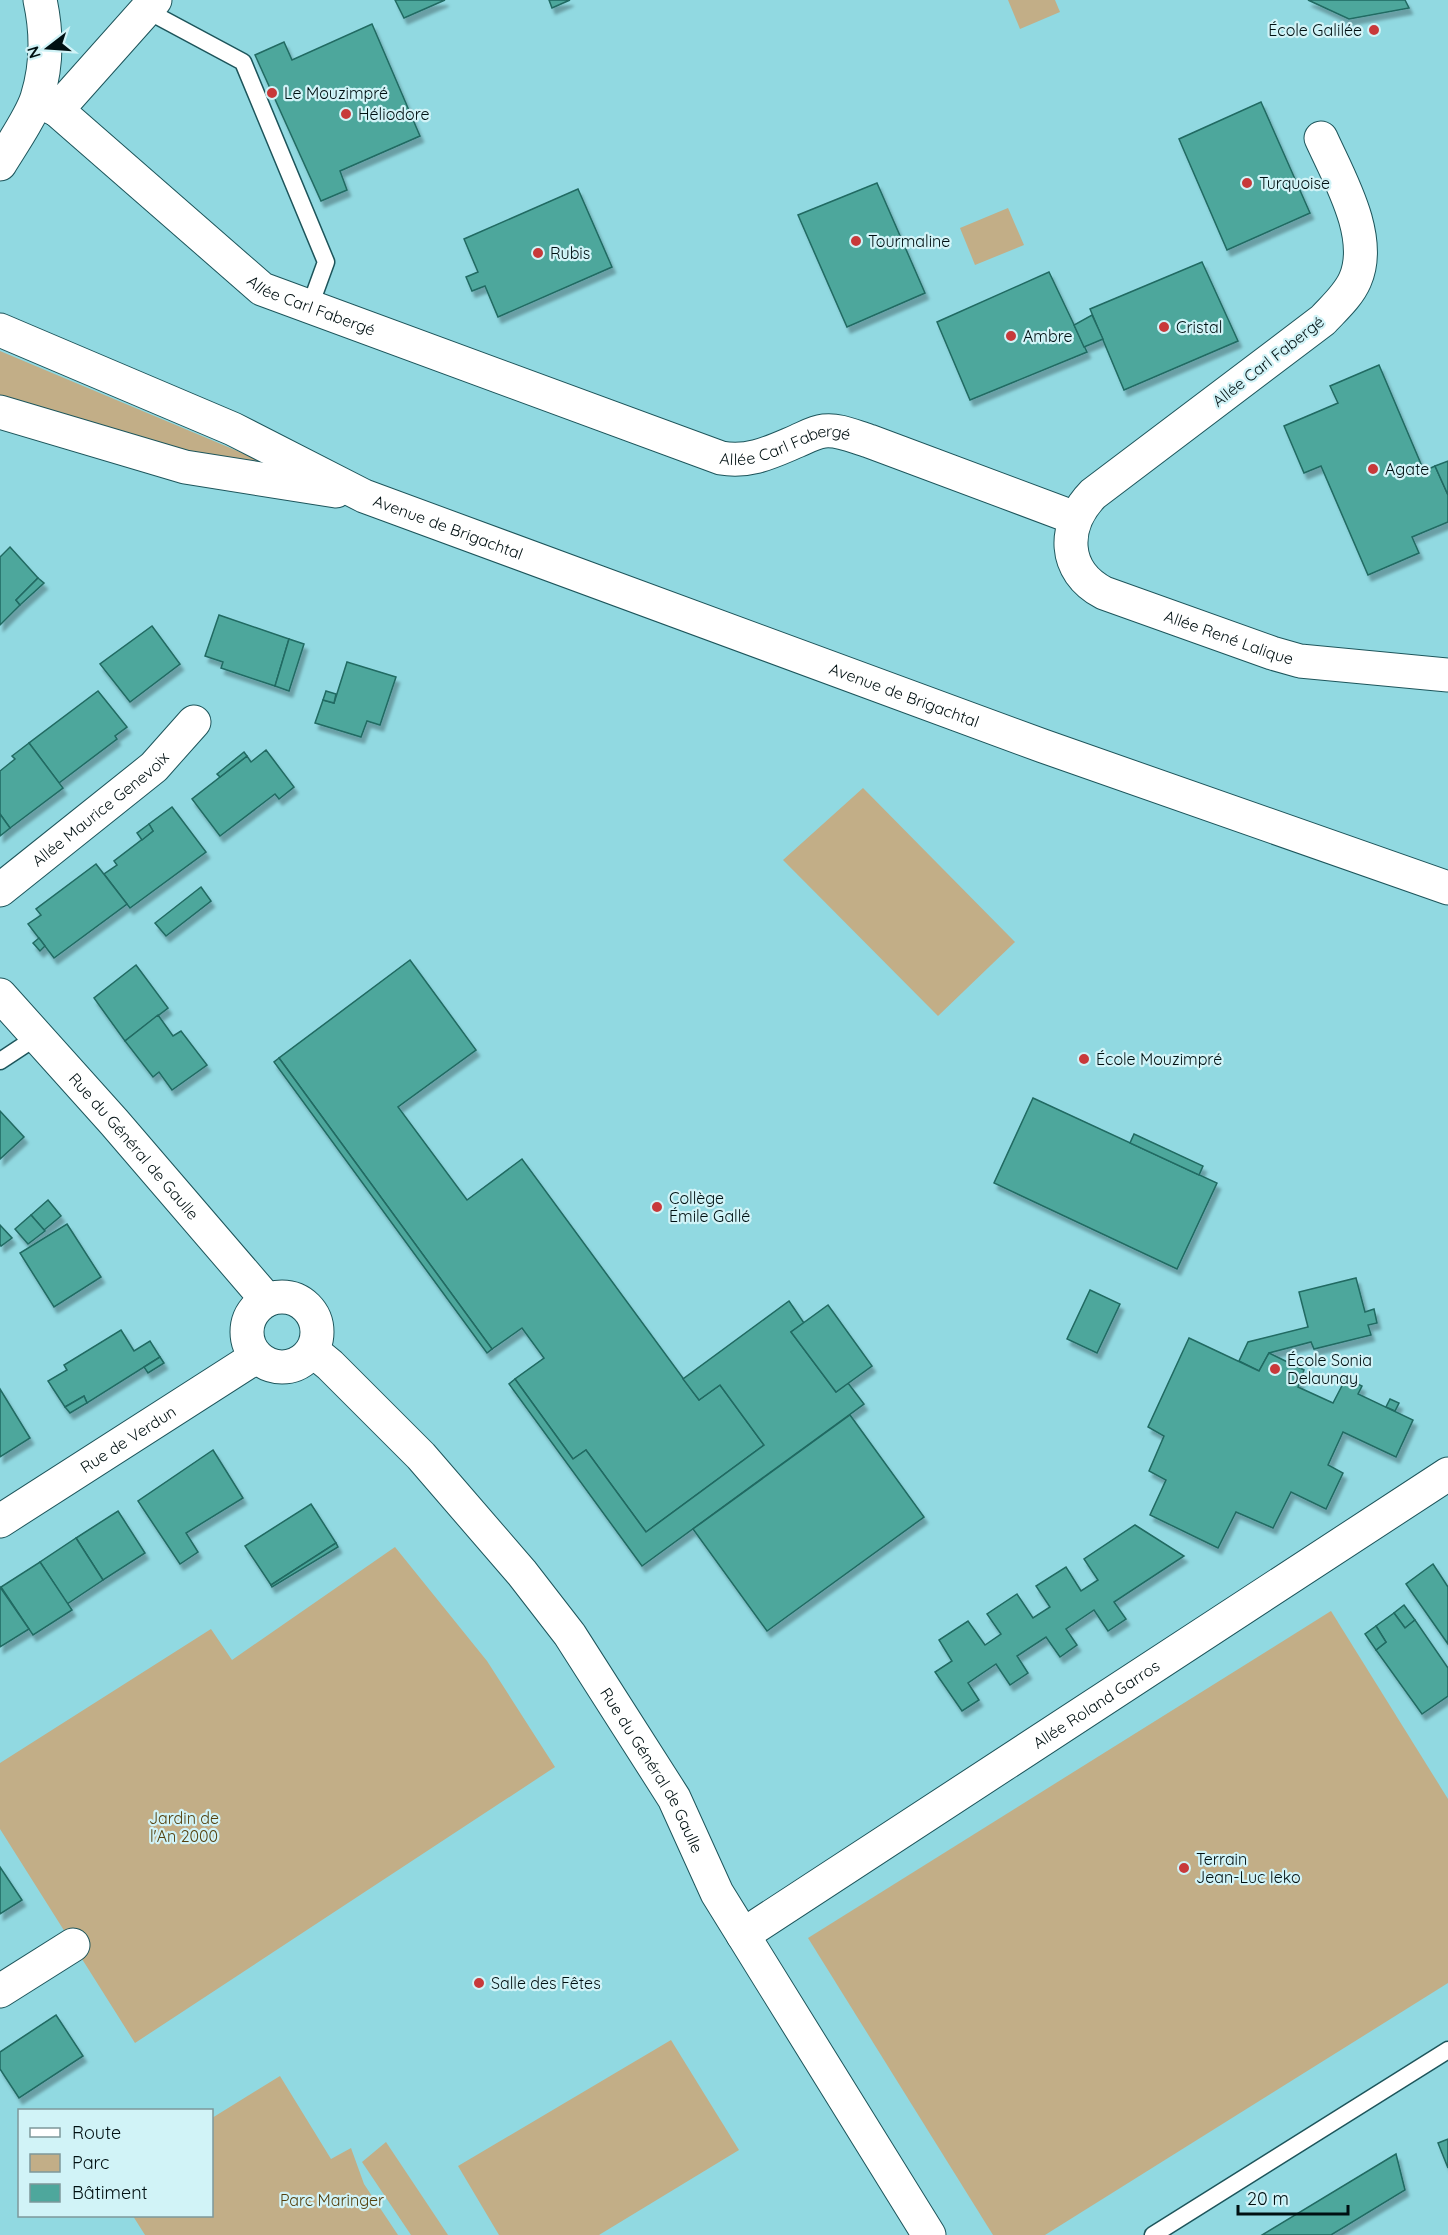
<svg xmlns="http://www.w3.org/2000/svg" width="1448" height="2235" viewBox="0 0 1448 2235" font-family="Quicksand,sans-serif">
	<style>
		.green { fill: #c2ae87 }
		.building { fill: #4ea79c; stroke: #206a62; stroke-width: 1.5; filter: url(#shadow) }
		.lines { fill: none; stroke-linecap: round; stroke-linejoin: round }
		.service-casing { stroke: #1d555b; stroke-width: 19 }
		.minor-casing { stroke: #1d555b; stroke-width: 35 }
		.secondary-casing { stroke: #1d555b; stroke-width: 35 }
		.service { stroke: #fff; stroke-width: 16 }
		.minor { stroke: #fff; stroke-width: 33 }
		.secondary { stroke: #fff; stroke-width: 33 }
		.poi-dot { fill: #c8393a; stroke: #d1f3f7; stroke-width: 2 }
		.labels { text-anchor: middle; stroke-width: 4.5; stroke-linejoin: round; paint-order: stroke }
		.poi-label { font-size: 16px; fill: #001012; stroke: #d1f3f7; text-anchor: start }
		.street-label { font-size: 16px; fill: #001012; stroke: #d1f3f7 }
		.park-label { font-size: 16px; fill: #54400e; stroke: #d1f3f7 }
	</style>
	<defs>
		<filter id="shadow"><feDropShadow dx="3.5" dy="6" stdDeviation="1.5" flood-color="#0004"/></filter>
	</defs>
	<rect width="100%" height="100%" fill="#91d9e1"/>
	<g class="green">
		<path d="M1008 0H1055L1060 12 1020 29Z"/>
		<path d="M1008 208 1024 245 975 265 960 228Z"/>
		<path d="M0 351 273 466 272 477 0 395Z"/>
		<path d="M863 788 1015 942 938 1016 783 860Z"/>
		<path d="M395 1547 487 1661 555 1767 135 2043 0 1829V1763L211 1629 232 1660Z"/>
		<path d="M1331 1611 1448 1799V1983L1045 2235H993L808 1938Z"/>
		<path d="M671 2040 739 2150 599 2235H499L458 2166Z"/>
		<path d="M280 2076 331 2159 351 2148 364 2184 398 2235H145L133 2216H212V2118Z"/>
		<path d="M386 2142 448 2235H411L362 2162Z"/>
	</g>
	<g class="building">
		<path d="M395 0H445L404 18Z"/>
		<path d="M549 0H570L552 8Z"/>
		<path d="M1308 0H1405L1409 8 1349 19Z"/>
		<path d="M372 24 420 136 340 171 347 190 321 201 255 55 284 42 292 60Z"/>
		<path d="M1261 102 1310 213 1227 250 1179 139Z"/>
		<path d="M877 183 925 293 847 327 798 215Z"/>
		<path d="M578 189 612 267 498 317 485 286 472 291 466 277 478 272 464 239Z"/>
		<path d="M1202 262 1238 341 1124 390 1090 309Z"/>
		<path d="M1049 272 1087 352 970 400 937 322Z"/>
		<path d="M1092 315 1103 339 1084 347 1074 325Z"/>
		<path d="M1379 365 1424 471 1435 466 1448 495V522L1412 537 1419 553 1368 575 1321 466 1304 473 1284 426 1338 403 1330 386Z"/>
		<path d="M1448 461V495L1435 466Z"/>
		<path d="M10 547 38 578 16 600 20 605 0 625V557Z"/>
		<path d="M38 578 44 583 20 605 16 600Z"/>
		<path d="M219 615 289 639 275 686 221 668 223 662 205 656Z"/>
		<path d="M152 626 180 664 130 702 100 664Z"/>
		<path d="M289 639 304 644 289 691 275 686Z"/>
		<path d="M347 662 396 677 380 725 367 721 361 737 315 723 323 700 334 703Z"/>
		<path d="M98 691 127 727 115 736 117 739 59 783 29 743Z"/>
		<path d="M326 691 336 694 334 703 323 700Z"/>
		<path d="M29 743 63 788 10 828 0 814V771L15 759 12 756Z"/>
		<path d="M266 750 294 787 279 799 275 794 220 836 192 799 247 756 251 762Z"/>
		<path d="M244 752 247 756 220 777 217 774Z"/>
		<path d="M172 807 206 852 130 908 104 874 117 865 114 861 153 831 149 824Z"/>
		<path d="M0 814 10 828 0 836Z"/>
		<path d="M149 824 153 831 142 840 137 833Z"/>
		<path d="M96 864 127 904 54 958 28 924 41 915 36 909Z"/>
		<path d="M201 887 211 901 166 936 155 923Z"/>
		<path d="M39 938 45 946 40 951 33 943Z"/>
		<path d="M410 960 476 1050 398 1107 467 1200 522 1159 699 1400 720 1385 764 1445 646 1532 586 1450 573 1459 515 1379 544 1358 522 1328 492 1349 279 1058Z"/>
		<path d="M136 965 168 1008 125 1041 94 998Z"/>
		<path d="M158 1015 173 1036 181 1031 207 1065 172 1090 159 1072 153 1077 125 1041Z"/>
		<path d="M279 1058 492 1349 487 1353 274 1062Z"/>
		<path d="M1033 1098 1217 1183 1177 1269 994 1183Z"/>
		<path d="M0 1111 24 1137 0 1159Z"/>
		<path d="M1134 1134 1203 1166 1199 1175 1130 1143Z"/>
		<path d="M48 1200 61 1216 44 1230 31 1215Z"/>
		<path d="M31 1215 45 1231 28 1244 15 1229Z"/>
		<path d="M67 1224 101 1277 54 1307 20 1253Z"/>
		<path d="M0 1225 12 1238 1 1246 0 1244Z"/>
		<path d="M1356 1278 1365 1312 1374 1309 1377 1323 1368 1325 1371 1335 1314 1349 1311 1342 1269 1353 1259 1371 1239 1361 1248 1342 1308 1327 1299 1292Z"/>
		<path d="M1090 1290 1120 1304 1097 1353 1067 1339Z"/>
		<path d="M789 1301 804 1323 791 1332 836 1392 848 1383 864 1404 642 1566 509 1384 515 1379 573 1459 586 1450 646 1532 764 1445 720 1385 699 1400 683 1379Z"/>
		<path d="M828 1305 872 1366 836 1392 791 1332Z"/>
		<path d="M121 1330 134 1351 150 1341 160 1357 87 1403 84 1396 65 1407 48 1381 67 1370 64 1365Z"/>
		<path d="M1189 1338 1259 1371 1269 1353 1304 1370 1298 1387 1333 1403 1346 1378 1362 1386 1358 1394 1413 1420 1396 1457 1343 1432 1328 1465 1343 1473 1326 1509 1291 1492 1273 1528 1236 1512 1218 1548 1150 1515 1166 1480 1149 1471 1164 1436 1148 1427Z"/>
		<path d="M160 1357 164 1363 148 1373 144 1367Z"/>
		<path d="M0 1389 30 1438 0 1457Z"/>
		<path d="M84 1396 87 1403 70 1413 65 1407Z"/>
		<path d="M1390 1399 1399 1403 1395 1411 1386 1407Z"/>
		<path d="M850 1415 924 1517 767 1631 693 1529Z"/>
		<path d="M213 1450 243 1498 186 1533 198 1552 180 1564 138 1501Z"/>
		<path d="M311 1504 336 1543 271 1585 245 1546Z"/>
		<path d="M118 1511 145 1553 103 1580 76 1538Z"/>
		<path d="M1135 1525 1184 1556 1114 1602 1126 1619 1108 1631 1094 1610 1066 1629 1077 1645 1060 1657 1046 1637 1017 1656 1028 1673 1010 1685 996 1664 968 1683 979 1700 962 1711 935 1672 952 1661 939 1640 968 1621 985 1645 1001 1634 987 1614 1017 1594 1033 1618 1050 1607 1036 1586 1066 1567 1081 1591 1098 1580 1084 1559Z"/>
		<path d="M76 1538 103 1580 67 1604 40 1562Z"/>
		<path d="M336 1543 338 1547 272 1587 271 1585Z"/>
		<path d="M40 1562 72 1610 33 1635 1 1587Z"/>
		<path d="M1433 1564 1448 1587V1644L1406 1584Z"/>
		<path d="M0 1587 29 1629 0 1647Z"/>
		<path d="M1404 1605 1415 1620 1405 1628 1394 1613Z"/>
		<path d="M1394 1613 1405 1628 1415 1620 1448 1668V1696L1422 1714 1376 1650 1386 1642 1376 1626Z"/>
		<path d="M1376 1626 1386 1642 1376 1650 1365 1634Z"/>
		<path d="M0 1867 22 1900 0 1914Z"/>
		<path d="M56 2015 83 2056 19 2098 0 2069V2052Z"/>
		<path d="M1448 2139V2168L1438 2143Z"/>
		<path d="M1396 2154 1405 2190 1331 2235H1262Z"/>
	</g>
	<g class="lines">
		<g class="service-casing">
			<g id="service">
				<path d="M146 10 243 62 326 262 310 306"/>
				<path d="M0 1061 38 1036"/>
				<path d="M1153 2235 1448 2050"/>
			</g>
		</g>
		<g class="minor-casing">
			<g id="minor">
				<path d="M38 101 57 110 155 0"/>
				<path id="s1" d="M57 110 262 289 721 458C750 463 771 452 797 441 806 437 815 432 824 431 839 429 855 437 869 441L1075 518"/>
				<path id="s2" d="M1321 138C1339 178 1374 237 1355 280 1348 296 1334 308 1323 320L1093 494C1062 526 1062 571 1104 593L1272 653 1300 661 1448 675"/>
				<path d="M0 164C11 146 31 117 37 98 47 66 47 32 40 0"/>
				<path id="s3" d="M0 890 154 767 194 722"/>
				<path id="s4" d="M0 995 114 1122 267 1300"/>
				<circle cx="282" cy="1332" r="35"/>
				<path id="s5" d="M313 1351 330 1365 421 1456 522 1573 570 1635 674 1798 717 1893 929 2235"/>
				<path id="s6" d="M0 1521 256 1357"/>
				<path id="s7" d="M743 1935 1448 1474"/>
				<path d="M0 1991 73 1945"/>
			</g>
		</g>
		<g class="secondary-casing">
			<g id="secondary">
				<path id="s8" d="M0 330 233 429 364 496 1043 746 1448 888"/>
				<path d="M0 412 185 467 336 491"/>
			</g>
		</g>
		<use href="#service" class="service"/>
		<use href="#minor" class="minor"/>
		<use href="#secondary" class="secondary"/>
	</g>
	<g class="poi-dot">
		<circle cx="1374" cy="30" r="6"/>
		<circle cx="272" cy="93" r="6"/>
		<circle cx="346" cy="114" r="6"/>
		<circle cx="1247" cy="183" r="6"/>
		<circle cx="856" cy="241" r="6"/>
		<circle cx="538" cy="253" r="6"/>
		<circle cx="1164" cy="327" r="6"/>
		<circle cx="1011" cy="336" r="6"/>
		<circle cx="1373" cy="469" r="6"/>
		<circle cx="1084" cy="1059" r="6"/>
		<circle cx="657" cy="1207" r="6"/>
		<circle cx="1275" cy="1369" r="6"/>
		<circle cx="1184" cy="1868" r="6"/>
		<circle cx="479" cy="1983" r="6"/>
	</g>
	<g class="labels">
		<g class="poi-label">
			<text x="1362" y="36" text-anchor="end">École Galilée</text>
			<text x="284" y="99">Le Mouzimpré</text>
			<text x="358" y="120">Héliodore</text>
			<text x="1259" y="189">Turquoise</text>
			<text x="868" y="247">Tourmaline</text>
			<text x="550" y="259">Rubis</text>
			<text x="1176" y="333">Cristal</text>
			<text x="1023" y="342">Ambre</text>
			<text x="1385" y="475">Agate</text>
			<text x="1096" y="1065">École Mouzimpré</text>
			<text x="669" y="1204">Collège<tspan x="669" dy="18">Émile Gallé</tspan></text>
			<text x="1287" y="1366">École Sonia<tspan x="1287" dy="18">Delaunay</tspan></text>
			<text x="1196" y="1865">Terrain<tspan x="1196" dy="18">Jean-Luc Ieko</tspan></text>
			<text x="491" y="1989">Salle des Fêtes</text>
		</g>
		<g class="street-label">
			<text dy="6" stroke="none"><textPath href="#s1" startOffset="324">Allée Carl Fabergé</textPath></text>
			<text transform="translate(1268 361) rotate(-38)" y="6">Allée Carl Fabergé</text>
			<text dy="6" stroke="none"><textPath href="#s1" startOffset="828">Allée Carl Fabergé</textPath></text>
			<text dy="6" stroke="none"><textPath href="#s8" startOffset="490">Avenue de Brigachtal</textPath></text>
			<text dy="6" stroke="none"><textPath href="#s2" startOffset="741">Allée René Lalique</textPath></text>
			<text dy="6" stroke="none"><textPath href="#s8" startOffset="976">Avenue de Brigachtal</textPath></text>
			<text dy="6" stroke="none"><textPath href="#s3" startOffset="129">Allée Maurice Genevoix</textPath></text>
			<text dy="6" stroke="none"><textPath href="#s4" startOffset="202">Rue du Général de Gaulle</textPath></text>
			<text dy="6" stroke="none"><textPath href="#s6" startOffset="152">Rue de Verdun</textPath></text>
			<text dy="6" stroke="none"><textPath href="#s7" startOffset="422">Allée Roland Garros</textPath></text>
			<text dy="6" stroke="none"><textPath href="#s5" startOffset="542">Rue du Général de Gaulle</textPath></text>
		</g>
		<g class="park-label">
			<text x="184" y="1824">Jardin de<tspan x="184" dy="18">l'An 2000</tspan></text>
			<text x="332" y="2206">Parc Maringer</text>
		</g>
	</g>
	<rect x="18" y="2109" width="195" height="108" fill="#d1f3f7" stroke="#7d989b" stroke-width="1.5"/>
	<rect x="30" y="2128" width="30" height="9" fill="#ffffff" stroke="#7d989b" stroke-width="1.5"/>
	<text x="72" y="2139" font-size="18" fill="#001012">Route</text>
	<rect x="30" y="2154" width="30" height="18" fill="#c2ae87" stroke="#7d989b" stroke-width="1.5"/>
	<text x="72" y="2169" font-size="18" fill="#001012">Parc</text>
	<rect x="30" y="2184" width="30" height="18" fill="#4ea79c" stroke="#7d989b" stroke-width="1.5"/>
	<text x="72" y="2199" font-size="18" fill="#001012">Bâtiment</text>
	<g transform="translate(48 48) rotate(253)" stroke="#d1f3f7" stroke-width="4.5" paint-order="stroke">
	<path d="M0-4.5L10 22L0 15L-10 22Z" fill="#001012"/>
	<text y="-9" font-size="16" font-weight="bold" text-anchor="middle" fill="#001012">N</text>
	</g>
	<path d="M1238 2205v9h110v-9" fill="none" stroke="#001012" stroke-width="3"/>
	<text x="1247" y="2205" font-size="18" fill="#001012" stroke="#d1f3f7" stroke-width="4.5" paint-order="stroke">20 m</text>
</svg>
